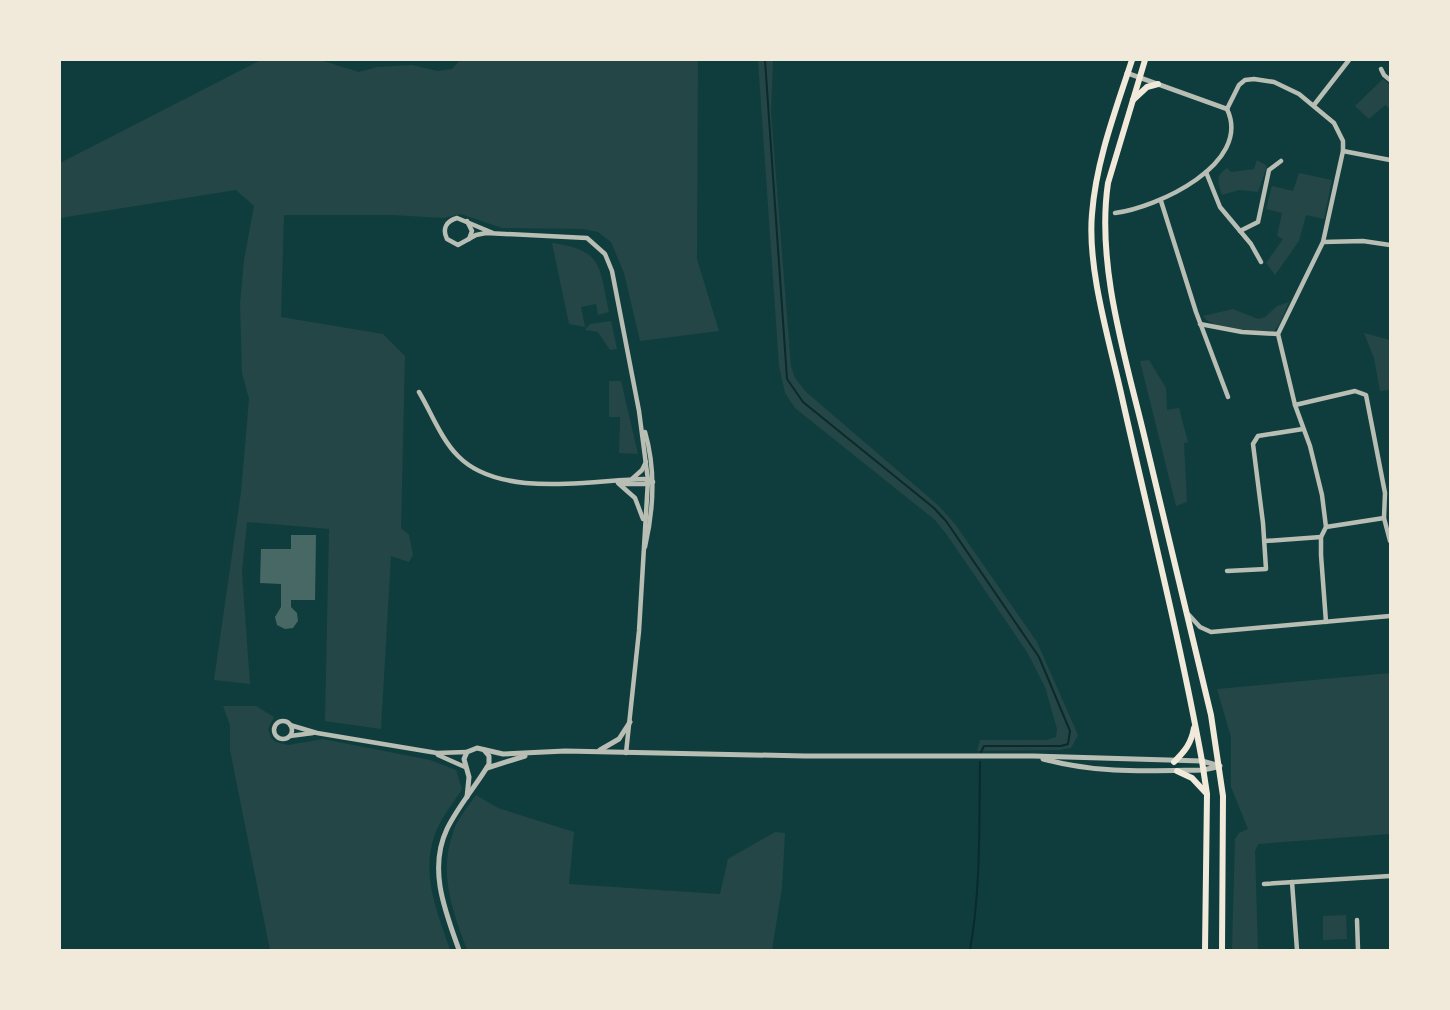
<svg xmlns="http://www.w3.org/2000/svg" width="1450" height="1010" viewBox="0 0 1450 1010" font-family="'Source Sans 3',sans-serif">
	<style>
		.green { fill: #244646 }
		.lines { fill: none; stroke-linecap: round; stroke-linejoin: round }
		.stream { stroke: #0a2a2b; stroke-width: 2 }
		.building { fill: #486865 }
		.minor { stroke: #b8beb3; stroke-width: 4.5 }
		.tertiary { stroke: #b8beb3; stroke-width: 5 }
		.secondary { stroke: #f1e9da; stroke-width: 6 }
	</style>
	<rect width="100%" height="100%" fill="#0f3d3e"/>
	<g class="green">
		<path d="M261 60H320L359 72 377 67 412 65 438 71 452 69 460 60H698L697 259 719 331 640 341 624 273 611 242 598 232 583 229 502 228 461 214 444 218 392 215H284L281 317 383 334 405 356 401 528 409 535 413 555 409 562 391 556 381 729 325 721 329 529 247 522 242 572 250 684 214 680 241 492 249 399 242 373 240 303 244 260 254 206 236 190 60 218V163Z"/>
		<path d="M758 60H773L771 113 791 367 795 378 806 392 938 505 955 524 1037 642 1078 735 1071 748 1059 750 977 751 980 740H1047L1056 737 1057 729 1045 687 1027 652 947 535 935 520 795 408 785 393 779 366Z"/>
		<path d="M1383 79 1390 85V109L1385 105 1369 119 1355 106Z"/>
		<path d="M1257 160 1267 166 1258 192 1239 190 1222 195C1218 181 1215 176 1227 168L1231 172 1254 169Z"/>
		<path d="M1299 173 1332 180 1324 219 1306 215 1299 241 1275 275 1266 263 1283 239 1277 236 1282 213 1266 209 1272 186 1293 191Z"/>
		<path d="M552 243C604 250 599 267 609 312L598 315 596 304 581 307 585 327 569 324Z"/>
		<path d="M1289 302 1279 325 1274 331C1258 333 1212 330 1203 316L1233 309 1258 319 1265 317 1277 306Z"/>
		<path d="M611 321 617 349 610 350 598 332 585 330 590 324Z"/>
		<path d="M1364 333 1390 340V390L1380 391 1374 358Z"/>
		<path d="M1149 360 1166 388 1167 410 1179 408 1188 442 1184 443 1187 502 1176 506 1140 361Z"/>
		<path d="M609 381H621L638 454 619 453 620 417H609Z"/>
		<path d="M1390 673V834L1258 844 1255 851 1258 950H1232L1235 839 1239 833 1248 829 1231 787V737L1217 689Z"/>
		<path d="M223 706H256L274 717 268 729 271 738 276 742 288 745 323 739 430 760 456 770 462 789C453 804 439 820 434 837 421 876 438 914 450 950H270L230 750V725Z"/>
		<path d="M476 795 498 808 574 832 569 884 720 894 728 859 775 832 785 833 782 888 772 950H467C453 911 438 874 453 833 457 819 468 807 476 795Z"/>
		<path d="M1346 915 1347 939 1323 940V916Z"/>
	</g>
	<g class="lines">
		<g class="stream">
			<path d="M765 60 787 379 803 402 934 508 946 521 1039 657 1070 731 1068 744 1061 746H984L981 752"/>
			<path d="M970 950C981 889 979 824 980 762"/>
		</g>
	</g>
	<path class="building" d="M291 535H316L315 600H291V607L297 613 298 621 293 628 285 629 277 625 275 617 281 607V584L260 583 261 549H291Z"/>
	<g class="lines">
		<g class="minor">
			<path d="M1381 69 1384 75 1390 80"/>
			<path d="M1314 105 1349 60"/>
			<path d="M1343 151 1390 160"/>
			<path d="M1206 172 1220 207 1251 244 1261 262"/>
			<path d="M1161 201 1196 312 1228 397"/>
			<path d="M1115 213C1156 208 1253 164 1227 109L1239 85 1245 80 1254 79 1274 82 1299 94 1334 123 1343 141V151L1323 242 1278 334 1295 405 1310 446 1322 495 1326 527 1321 537V555L1326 622"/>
			<path d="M467 221 472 231 469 239"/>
			<path d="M1240 231 1258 222 1269 170 1281 161"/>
			<path d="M493 233 457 218C446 221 442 229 447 239L458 245 476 235 486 233 587 238 605 254 612 271 639 411 648 480 639 631 626 753"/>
			<path d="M1323 242 1363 241 1390 245"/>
			<path d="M1200 324 1242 332 1278 334"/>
			<path d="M419 392C431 412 441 439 458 456 500 499 590 480 644 479L653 482"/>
			<path d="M1295 405 1355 391 1366 395 1385 493 1384 518 1390 541"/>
			<path d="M645 432C656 470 654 508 645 547"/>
			<path d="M632 479 642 470 646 462"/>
			<path d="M618 483 635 498 643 519"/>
			<path d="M621 484H648"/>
			<path d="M1326 527 1384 518"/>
			<path d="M1265 541 1321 537"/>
			<path d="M1227 571 1266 569 1263 523 1254 452 1253 444 1258 436 1303 429"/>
			<path d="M1189 615 1200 627 1211 632 1390 616"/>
			<circle cx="283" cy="730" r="9"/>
			<path d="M290 725 317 733 437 753 467 752"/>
			<path d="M290 736 313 733"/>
			<path d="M438 755 465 767"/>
			<path d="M1292 882 1297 950"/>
			<path d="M1264 884 1390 876"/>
			<path d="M1357 920 1358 950"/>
		</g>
		<g class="tertiary">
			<path d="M1127 73 1227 109"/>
			<path d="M600 750 619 739 630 722"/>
			<path d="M1043 759C1099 774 1146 771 1203 770L1217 767"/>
			<path d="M487 768 525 756"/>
			<path d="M467 797 469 777 464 759 467 752 477 748 503 754 565 751 805 756H1033L1202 761 1220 766"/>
			<path d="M459 950C445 911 428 869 447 829 458 806 476 786 489 764V756L484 750"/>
		</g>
		<g class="secondary">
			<path d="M1132 60C1116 109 1096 161 1092 214 1087 271 1111 346 1123 402 1150 522 1180 640 1202 761L1207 794 1205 950"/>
			<path d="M1145 60 1108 183C1096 264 1125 356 1144 435 1166 528 1189 621 1211 715L1223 796 1222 950"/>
			<path d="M1133 100 1147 87 1158 84"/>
			<path d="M1174 762C1185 751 1191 744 1194 728"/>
			<path d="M1177 771 1192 778 1206 793"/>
		</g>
	</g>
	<rect width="1450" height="1010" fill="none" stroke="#f1e9da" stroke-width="122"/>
</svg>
